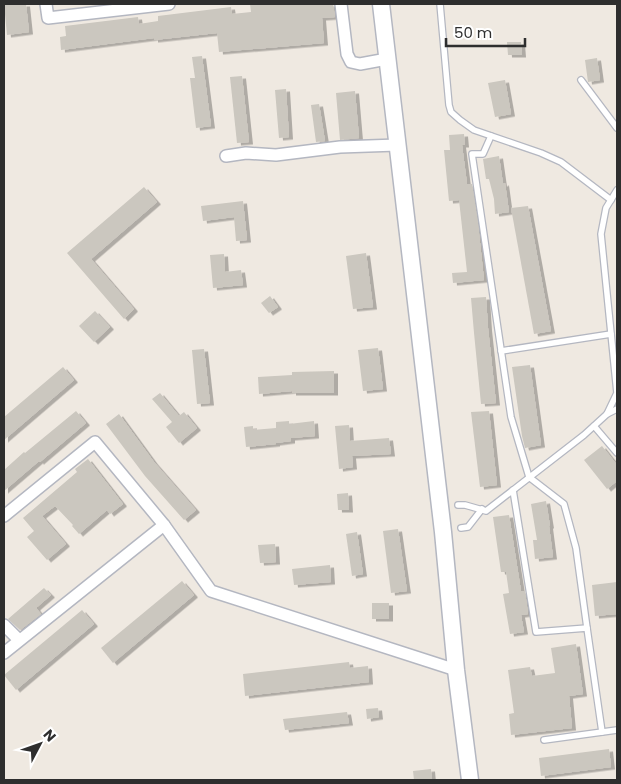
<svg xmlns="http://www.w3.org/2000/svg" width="621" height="784" viewBox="0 0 621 784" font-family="Poppins,sans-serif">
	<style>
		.building { fill: #cbc7bf; filter: url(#shadow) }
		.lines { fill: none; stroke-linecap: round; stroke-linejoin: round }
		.lane-casing { stroke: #b4b7c1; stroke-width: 8 }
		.street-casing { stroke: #b4b7c1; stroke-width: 14 }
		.secondary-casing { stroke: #b4b7c1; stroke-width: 19 }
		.lane { stroke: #fff; stroke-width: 5.5 }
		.street { stroke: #fff; stroke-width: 11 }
		.secondary { stroke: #fff; stroke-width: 16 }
	</style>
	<defs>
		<filter id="shadow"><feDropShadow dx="4" dy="2.5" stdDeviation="0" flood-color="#0004"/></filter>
	</defs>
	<rect width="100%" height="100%" fill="#efe9e1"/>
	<g class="building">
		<path d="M4 4H26L29 32 7 35Z"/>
		<path d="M250 4H333L335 17 322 18 324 43 219 52 217 33 154 40V38L61 50 60 37 66 36 65 26 138 17 139 24 158 21V16L231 7 232 14 251 12Z"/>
		<path d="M507 42H521L522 55H508Z"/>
		<path d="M202 56 211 126 196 128 190 78H195L192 57Z"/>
		<path d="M597 58 600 80 588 82 585 60Z"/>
		<path d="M242 76 249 142 237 143 230 77Z"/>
		<path d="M505 80 511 114 495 117 488 83Z"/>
		<path d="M286 89 289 137 279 138 275 90Z"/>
		<path d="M355 91 359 138 340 140 336 93Z"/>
		<path d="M319 104 325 141 316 142 311 105Z"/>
		<path d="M464 134 465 145H462L467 184H472L478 224 484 280 453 283 452 273 467 272 459 200 449 201 444 150H450L449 135Z"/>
		<path d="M499 156 503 184 505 183 509 212 495 214 494 199 489 179H486L483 159Z"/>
		<path d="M144 187 157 202 91 259 134 309 124 319 67 253Z"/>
		<path d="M243 201 247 240 236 241 234 217 203 221 201 206Z"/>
		<path d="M528 206 551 331 534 334 511 208Z"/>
		<path d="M366 253 373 307 353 309 346 256Z"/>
		<path d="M224 254 225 272 241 270 243 285 213 288 210 255Z"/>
		<path d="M270 296 278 307 269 313 261 303Z"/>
		<path d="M486 297 488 328 496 403 481 404 474 333 471 298Z"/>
		<path d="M95 311 110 327 94 342 79 326Z"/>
		<path d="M378 348 383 389 363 391 358 350Z"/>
		<path d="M204 349 210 403 197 404 192 350Z"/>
		<path d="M530 365 541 445 525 448 522 436 512 367Z"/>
		<path d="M63 367 74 380 4 440V417Z"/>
		<path d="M334 371V393H292V391L259 394 258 377 292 375V372Z"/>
		<path d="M160 393 179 416 184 412 197 428 179 443 166 427 172 422 152 399Z"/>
		<path d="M76 411 86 423 40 462 39 461 4 491V470L24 452 25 453Z"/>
		<path d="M489 411 497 485 480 487 471 412Z"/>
		<path d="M119 414 154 462 196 510 184 520 145 476 106 424Z"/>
		<path d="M289 421V424L314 421 315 436 291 438V441L276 443V444L246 447 244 427 253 426V430L276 428V422Z"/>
		<path d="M349 425 350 441 389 438 391 454 352 456 353 467 339 469 335 426Z"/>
		<path d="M602 446 617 465V481L607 489 584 460Z"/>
		<path d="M88 459 123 504 110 514 107 510 79 534 72 526 73 525 55 506 42 516 66 544 47 560 27 537 34 531 23 518 77 472 75 469Z"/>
		<path d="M348 493 349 510H338L337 494Z"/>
		<path d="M546 501 550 526H549L553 557 535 559 533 540H537L531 504Z"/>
		<path d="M509 515 521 591H525L528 614 521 615 524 632 510 634 503 594 509 593 506 572H501L493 517Z"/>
		<path d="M398 529 407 591 391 593 383 531Z"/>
		<path d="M357 532 363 574 352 576 346 534Z"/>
		<path d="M275 544 276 562 260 563 258 545Z"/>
		<path d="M330 565 331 582 294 585 292 569Z"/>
		<path d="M182 581 194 595 113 663 101 648Z"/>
		<path d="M617 582V614L595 616 592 585Z"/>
		<path d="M44 588 51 595 36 608 41 614 20 630 8 619Z"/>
		<rect x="372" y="603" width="17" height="16"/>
		<path d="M82 610 94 624 16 690 4 675Z"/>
		<path d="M576 644 583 694 569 696 572 728 511 735 509 714 514 713 508 670 530 667 532 676 555 673 551 648Z"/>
		<path d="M349 662 350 668 368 666 369 682 245 696 243 674Z"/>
		<path d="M378 708 379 717 367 719 366 709Z"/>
		<path d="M347 712 349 723 285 730 283 719Z"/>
		<path d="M609 749 611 767 541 776 539 758Z"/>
		<path d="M431 769 432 780H414L413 771Z"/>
	</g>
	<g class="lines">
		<g class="lane-casing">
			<g id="lane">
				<path d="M440 4 449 105 451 112 460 120 474 130 541 153 561 162 611 200"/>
				<path d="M581 80 617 128"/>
				<path d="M491 136 483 154H472L511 417 529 477 564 504 576 548 587 628"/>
				<path d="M501 351 611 334"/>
				<path d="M607 414 617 409"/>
				<path d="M594 426 617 453"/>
				<path d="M513 490 536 632 587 628 602 732"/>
				<path d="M458 505H465L486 511 584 435 607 414 617 393 601 234 606 208 617 190"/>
				<path d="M461 528 468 527 482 509"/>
				<path d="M544 740 617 730"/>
			</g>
		</g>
		<g class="street-casing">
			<g id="street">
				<path d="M46 4 48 18 169 4"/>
				<path d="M341 4 347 54 351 62 360 64 387 59"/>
				<path d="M226 156 246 153 276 155 340 147 397 145"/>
				<path d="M4 516 95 442 164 525 211 591 456 670"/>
				<path d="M4 625 19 640"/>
				<path d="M4 653 164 525"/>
			</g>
		</g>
		<g class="secondary-casing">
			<path id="secondary" d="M381 4 443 532 456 670 470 780"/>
		</g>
		<use href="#lane" class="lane"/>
		<use href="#street" class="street"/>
		<use href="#secondary" class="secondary"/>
	</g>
	<rect width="621" height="784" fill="none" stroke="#2e2e2e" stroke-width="10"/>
	<g transform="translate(40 744) rotate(49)" stroke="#ffffff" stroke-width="4" paint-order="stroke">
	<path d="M0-4L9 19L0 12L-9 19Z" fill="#2e2e2e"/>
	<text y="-8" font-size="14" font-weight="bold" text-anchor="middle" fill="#2e2e2e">N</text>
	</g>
	<path d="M446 38v8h79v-8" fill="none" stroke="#2e2e2e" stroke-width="2.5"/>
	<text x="454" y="38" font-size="15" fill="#2e2e2e" stroke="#ffffff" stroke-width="4" paint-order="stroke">50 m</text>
</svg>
